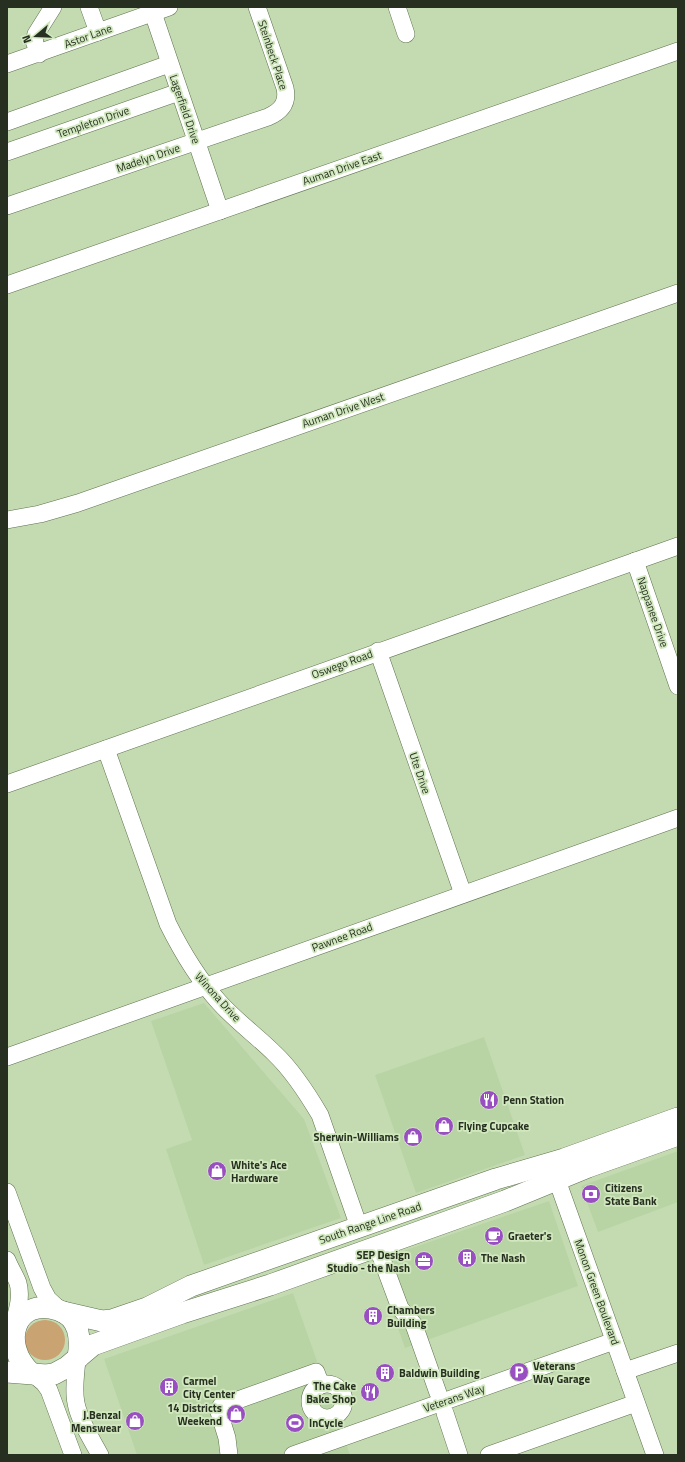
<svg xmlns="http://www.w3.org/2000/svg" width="685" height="1462" viewBox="0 0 685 1462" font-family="'Titillium Web',sans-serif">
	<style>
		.built { fill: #b9d4a4 }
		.green { fill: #caa373 }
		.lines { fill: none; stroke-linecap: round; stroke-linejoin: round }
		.minor-casing { stroke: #5d724d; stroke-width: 18 }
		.major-casing { stroke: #5d724d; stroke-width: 22 }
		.minor { stroke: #fff; stroke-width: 17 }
		.major { stroke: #fff; stroke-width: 21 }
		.labels { text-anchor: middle; stroke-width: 3.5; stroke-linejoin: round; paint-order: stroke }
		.street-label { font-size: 11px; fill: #273020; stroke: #d1e8bf }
		.poi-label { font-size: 11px; font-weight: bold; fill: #273020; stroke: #d1e8bf; text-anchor: start }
	</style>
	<rect width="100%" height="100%" fill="#c4dbb2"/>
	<g class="built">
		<path d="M204 1003 304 1119 341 1218 204 1265 166 1149 192 1140 151 1021Z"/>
		<path d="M484 1037 525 1155 416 1193 375 1075Z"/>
		<path d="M678 1151V1202L598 1232 581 1186Z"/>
		<path d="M549 1201 578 1286 405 1348 374 1261Z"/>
		<path d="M293 1293 350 1455H137L104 1359Z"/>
	</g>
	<circle class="green" cx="45" cy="1340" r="20"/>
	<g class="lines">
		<g class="minor-casing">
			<g id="minor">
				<path d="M89 7 98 32"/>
				<path d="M151 7 220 211"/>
				<path d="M397 7 406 34"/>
				<path d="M39 54 34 41 36 34 53 7"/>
				<path d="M7 64 169 7"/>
				<path d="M7 122 169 64"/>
				<path d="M7 152 179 92"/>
				<path d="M7 206 268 117C282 111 288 102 285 88L257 7"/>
				<path d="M7 285 678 51"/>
				<path d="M7 520 40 514 78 503 678 293"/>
				<path d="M635 561 678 686"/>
				<path d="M378 651 463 894"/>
				<path d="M106 749 168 924C182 952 198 979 219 1002 236 1021 257 1036 275 1054 293 1071 307 1093 320 1115L359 1227"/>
				<path d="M7 784 678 546"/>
				<path d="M7 1057 678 818"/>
				<path d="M557 1180 655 1455"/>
				<path d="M7 1192 42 1288 48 1299 61 1311"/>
				<path d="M377 1246 400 1308 414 1325 438 1393"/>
				<path d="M7 1260C10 1268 15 1275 18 1283 22 1297 17 1312 13 1326"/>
				<path d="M77 1359C76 1373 73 1389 76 1403 79 1420 92 1440 100 1455"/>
				<path d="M625 1371 678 1353"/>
				<path d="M32 1373 44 1383 49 1390 73 1455"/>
				<circle cx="327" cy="1401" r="17"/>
				<path d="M445 1413 459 1455"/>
				<path d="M229 1455 227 1438 219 1412 221 1406 316 1372 321 1385"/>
				<path d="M293 1455 614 1341"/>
				<path d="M489 1455 636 1403"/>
			</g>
		</g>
		<g class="major-casing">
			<g id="major">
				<path d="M63 1312 102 1321 112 1320 147 1308 191 1286 496 1179 564 1159 678 1118"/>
				<path d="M7 1372 46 1375 54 1374 67 1367 93 1345 182 1313 270 1285 505 1201 588 1167 678 1135"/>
				<path d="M31 1373C0 1345 14 1296 58 1310 80 1317 81 1339 78 1358"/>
			</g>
		</g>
		<use href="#minor" class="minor"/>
		<use href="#major" class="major"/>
	</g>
	<defs>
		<g id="restaurant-disc" transform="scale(1)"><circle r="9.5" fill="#994fc2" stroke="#d1e8bf"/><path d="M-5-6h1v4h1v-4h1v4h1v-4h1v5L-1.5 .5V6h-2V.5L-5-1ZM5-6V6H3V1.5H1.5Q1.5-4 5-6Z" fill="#fff"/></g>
		<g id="shop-disc" transform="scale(1)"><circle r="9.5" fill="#994fc2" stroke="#d1e8bf"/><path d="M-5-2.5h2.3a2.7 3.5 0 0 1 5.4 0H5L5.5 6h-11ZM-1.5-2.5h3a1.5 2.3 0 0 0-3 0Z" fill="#fff"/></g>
		<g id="bank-disc" transform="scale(1)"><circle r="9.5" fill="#994fc2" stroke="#d1e8bf"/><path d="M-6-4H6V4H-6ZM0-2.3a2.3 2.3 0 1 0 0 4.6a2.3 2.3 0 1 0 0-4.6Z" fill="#fff"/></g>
		<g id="cafe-disc" transform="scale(1)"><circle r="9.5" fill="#994fc2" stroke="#d1e8bf"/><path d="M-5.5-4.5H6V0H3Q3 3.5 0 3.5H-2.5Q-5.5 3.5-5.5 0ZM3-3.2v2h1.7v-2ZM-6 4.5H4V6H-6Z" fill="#fff"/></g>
		<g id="building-disc" transform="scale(1)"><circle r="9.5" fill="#994fc2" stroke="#d1e8bf"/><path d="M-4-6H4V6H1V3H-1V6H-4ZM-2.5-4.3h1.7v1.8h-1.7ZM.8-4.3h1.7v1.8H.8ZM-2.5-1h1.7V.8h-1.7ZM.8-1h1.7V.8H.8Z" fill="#fff"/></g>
		<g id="office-disc" transform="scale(1)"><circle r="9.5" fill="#994fc2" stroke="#d1e8bf"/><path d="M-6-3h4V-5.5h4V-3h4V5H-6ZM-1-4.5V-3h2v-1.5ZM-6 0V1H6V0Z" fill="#fff"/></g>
		<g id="parking-disc" transform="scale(1)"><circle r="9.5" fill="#994fc2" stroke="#d1e8bf"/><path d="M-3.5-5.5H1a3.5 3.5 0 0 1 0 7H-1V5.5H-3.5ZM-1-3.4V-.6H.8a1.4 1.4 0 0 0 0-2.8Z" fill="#fff"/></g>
		<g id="stadium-disc" transform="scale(1)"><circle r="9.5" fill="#994fc2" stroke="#d1e8bf"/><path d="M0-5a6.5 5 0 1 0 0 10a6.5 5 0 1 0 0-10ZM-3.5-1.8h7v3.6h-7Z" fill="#fff"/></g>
	</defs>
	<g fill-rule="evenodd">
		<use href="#restaurant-disc" x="489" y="1100"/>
		<use href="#shop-disc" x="444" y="1126"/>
		<use href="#shop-disc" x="413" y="1137"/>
		<use href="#shop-disc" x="217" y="1171"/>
		<use href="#bank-disc" x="591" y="1194"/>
		<use href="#cafe-disc" x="494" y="1236"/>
		<use href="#building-disc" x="467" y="1258"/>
		<use href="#office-disc" x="424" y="1261"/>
		<use href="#building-disc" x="373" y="1316"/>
		<use href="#parking-disc" x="519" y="1372"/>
		<use href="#building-disc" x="385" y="1373"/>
		<use href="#building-disc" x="169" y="1387"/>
		<use href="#restaurant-disc" x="370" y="1392"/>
		<use href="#shop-disc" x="236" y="1414"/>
		<use href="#shop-disc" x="135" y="1421"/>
		<use href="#stadium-disc" x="295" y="1423"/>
	</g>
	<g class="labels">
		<g class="street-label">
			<text transform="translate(88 36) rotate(-20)" y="4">Astor Lane</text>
			<text transform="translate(273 55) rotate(72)" y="4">Steinbeck Place</text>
			<text transform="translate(185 109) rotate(71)" y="4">Lagerfield Drive</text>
			<text transform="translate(93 122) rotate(-19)" y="4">Templeton Drive</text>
			<text transform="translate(148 158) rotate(-19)" y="4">Madelyn Drive</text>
			<text transform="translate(342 168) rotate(-19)" y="4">Auman Drive East</text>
			<text transform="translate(343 410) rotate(-19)" y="4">Auman Drive West</text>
			<text transform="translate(653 612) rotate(71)" y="4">Nappanee Drive</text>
			<text transform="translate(342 664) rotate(-20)" y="4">Oswego Road</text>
			<text transform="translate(420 773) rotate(71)" y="4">Ute Drive</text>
			<text transform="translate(342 937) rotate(-20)" y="4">Pawnee Road</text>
			<text transform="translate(218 997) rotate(48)" y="4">Winona Drive</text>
			<text transform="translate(370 1223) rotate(-19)" y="4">South Range Line Road</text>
			<text transform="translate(597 1292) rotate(70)" y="4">Monon Green Boulevard</text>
			<text transform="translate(454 1398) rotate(-19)" y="4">Veterans Way</text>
		</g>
		<g class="poi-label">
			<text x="503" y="1104">Penn Station</text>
			<text x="458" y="1130">Flying Cupcake</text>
			<text x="399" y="1141" text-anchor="end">Sherwin-Williams</text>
			<text x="231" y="1169">White's Ace<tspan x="231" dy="13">Hardware</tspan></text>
			<text x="605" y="1192">Citizens<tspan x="605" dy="13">State Bank</tspan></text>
			<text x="508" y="1240">Graeter's</text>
			<text x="410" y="1259" text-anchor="end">SEP Design<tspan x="410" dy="13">Studio - the Nash</tspan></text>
			<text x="481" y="1262">The Nash</text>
			<text x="387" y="1314">Chambers<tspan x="387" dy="13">Building</tspan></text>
			<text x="533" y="1370">Veterans<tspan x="533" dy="13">Way Garage</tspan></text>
			<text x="399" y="1377">Baldwin Building</text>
			<text x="183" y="1385">Carmel<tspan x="183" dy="13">City Center</tspan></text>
			<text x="356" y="1390" text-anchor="end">The Cake<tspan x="356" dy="13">Bake Shop</tspan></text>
			<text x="222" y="1412" text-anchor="end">14 Districts<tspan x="222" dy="13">Weekend</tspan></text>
			<text x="121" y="1419" text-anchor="end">J.Benzal<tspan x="121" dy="13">Menswear</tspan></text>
			<text x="309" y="1427">InCycle</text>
		</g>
	</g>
	<rect width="685" height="1462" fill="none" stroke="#273020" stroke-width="16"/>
	<g transform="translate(36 36) rotate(251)" stroke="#d1e8bf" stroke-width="3" paint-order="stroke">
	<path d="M0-3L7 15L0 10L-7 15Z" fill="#273020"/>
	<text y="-6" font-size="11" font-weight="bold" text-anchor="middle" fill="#273020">N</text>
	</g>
</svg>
